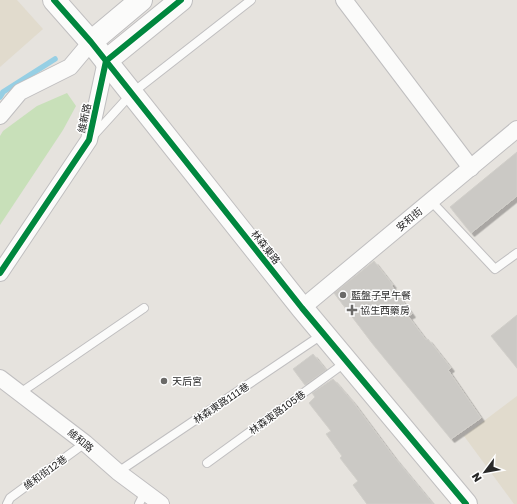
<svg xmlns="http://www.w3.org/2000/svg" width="517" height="504" viewBox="0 0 517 504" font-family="'Golos Text','Noto Sans TC',sans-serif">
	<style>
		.education { fill: #e1dbcd }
		.green { fill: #c8e0b9 }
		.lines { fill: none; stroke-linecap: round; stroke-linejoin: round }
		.stream { stroke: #96cfe4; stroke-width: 5.5 }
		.building { fill: #cbc9c5; stroke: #d1cfca; filter: url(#shadow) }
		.lane-casing { stroke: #c0bfc0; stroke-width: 10 }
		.street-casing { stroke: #c0bfc0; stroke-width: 18 }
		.secondary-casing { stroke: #c0bfc0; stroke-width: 24 }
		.lane { stroke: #fbfbfa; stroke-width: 8 }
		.street { stroke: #fbfbfa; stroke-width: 16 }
		.secondary { stroke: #fbfbfa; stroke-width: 22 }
		.cycleway-casing { stroke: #fff; stroke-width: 8 }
		.cycleway { stroke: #00873e; stroke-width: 6 }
		.poi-dot { fill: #6b6a68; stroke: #fff; stroke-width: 1.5 }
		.labels { text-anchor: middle; stroke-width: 3; stroke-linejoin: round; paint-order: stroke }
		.street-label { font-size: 10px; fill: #292929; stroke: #fff }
		.poi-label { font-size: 10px; fill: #292929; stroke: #fff; text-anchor: start }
	</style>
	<defs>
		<filter id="shadow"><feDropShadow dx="3.5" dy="3.5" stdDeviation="0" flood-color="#0004"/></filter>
	</defs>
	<rect width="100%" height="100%" fill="#e6e3de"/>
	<g class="education">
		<path d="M0 0H17L43 29 0 67Z"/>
		<path d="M517 396V504H514L464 436Z"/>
	</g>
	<path class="green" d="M67 93 76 106 63 130 0 225V136L3 131 37 106Z"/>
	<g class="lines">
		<path class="stream" d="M0 97 3 92 55 59"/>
	</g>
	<g class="building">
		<path d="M517 152V196L471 233 450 207Z"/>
		<path d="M374 261 393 285H391L412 314 408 316 426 340 428 339 451 368 448 370 481 418 451 439 372 343 334 293Z"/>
		<path d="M517 315V368L491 336Z"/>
		<path d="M313 354 326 370 305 385 293 369Z"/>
		<path d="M333 379 353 402 394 457 433 504H367L353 485 358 481 340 458 342 456 326 434 331 431 309 403 315 397 312 393Z"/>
	</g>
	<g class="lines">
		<g class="lane-casing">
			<g id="lane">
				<path d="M93 136 132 93 251 0"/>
				<path d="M431 201 495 269 517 253"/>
				<path d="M20 393 144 308"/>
				<path d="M207 463 346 362"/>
				<path d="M118 472 323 334"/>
				<path d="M7 504 10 498 85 443"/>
				<path d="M139 504 145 492"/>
			</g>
		</g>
		<g class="street-casing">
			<g id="street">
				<path d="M344 0 471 168"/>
				<path d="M0 116 20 92 70 67 91 42"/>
				<path d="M0 273 89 140 106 61"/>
				<path d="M302 308 517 129"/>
				<path d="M0 378 85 443 118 472 161 504"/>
			</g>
		</g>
		<g class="secondary-casing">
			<g id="secondary">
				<path d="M54 0 91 42 302 308 466 504"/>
				<path d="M91 42 141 0"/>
				<path d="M106 61 181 0"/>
			</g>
		</g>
		<use href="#lane" class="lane"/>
		<use href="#street" class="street"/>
		<use href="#secondary" class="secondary"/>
		<g class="cycleway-casing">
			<g id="cycleway">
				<path d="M54 0 91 42 302 308 466 504"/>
				<path d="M0 273 89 140 106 61 181 0"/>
			</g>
		</g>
		<use href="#cycleway" class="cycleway"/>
	</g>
	<g class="poi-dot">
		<circle cx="343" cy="295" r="4"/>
		<path d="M350 304h4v4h4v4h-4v4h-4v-4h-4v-4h4z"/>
		<circle cx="164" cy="381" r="4"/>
	</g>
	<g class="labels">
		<g class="street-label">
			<text transform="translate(84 118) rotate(-78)" y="4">維新路</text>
			<text transform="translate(409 219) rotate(-40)" y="4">安和街</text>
			<text transform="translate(266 247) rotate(52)" y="4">林森東路</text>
			<text transform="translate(221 403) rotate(-34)" y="4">林森東路111巷</text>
			<text transform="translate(277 412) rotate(-36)" y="4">林森東路105巷</text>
			<text transform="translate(81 440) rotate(39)" y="4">維和路</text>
			<text transform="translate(45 472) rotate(-36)" y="4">維和街12巷</text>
		</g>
		<g class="poi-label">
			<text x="351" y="299">藍盤子早午餐</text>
			<text x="360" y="314">協生西藥房</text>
			<text x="172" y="385">天后宮</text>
		</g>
	</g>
	<g transform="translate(485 472) rotate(238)" stroke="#ffffff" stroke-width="3" paint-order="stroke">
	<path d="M0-3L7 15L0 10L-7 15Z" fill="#292929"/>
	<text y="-6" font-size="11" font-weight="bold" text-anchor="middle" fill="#292929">N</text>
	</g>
</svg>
